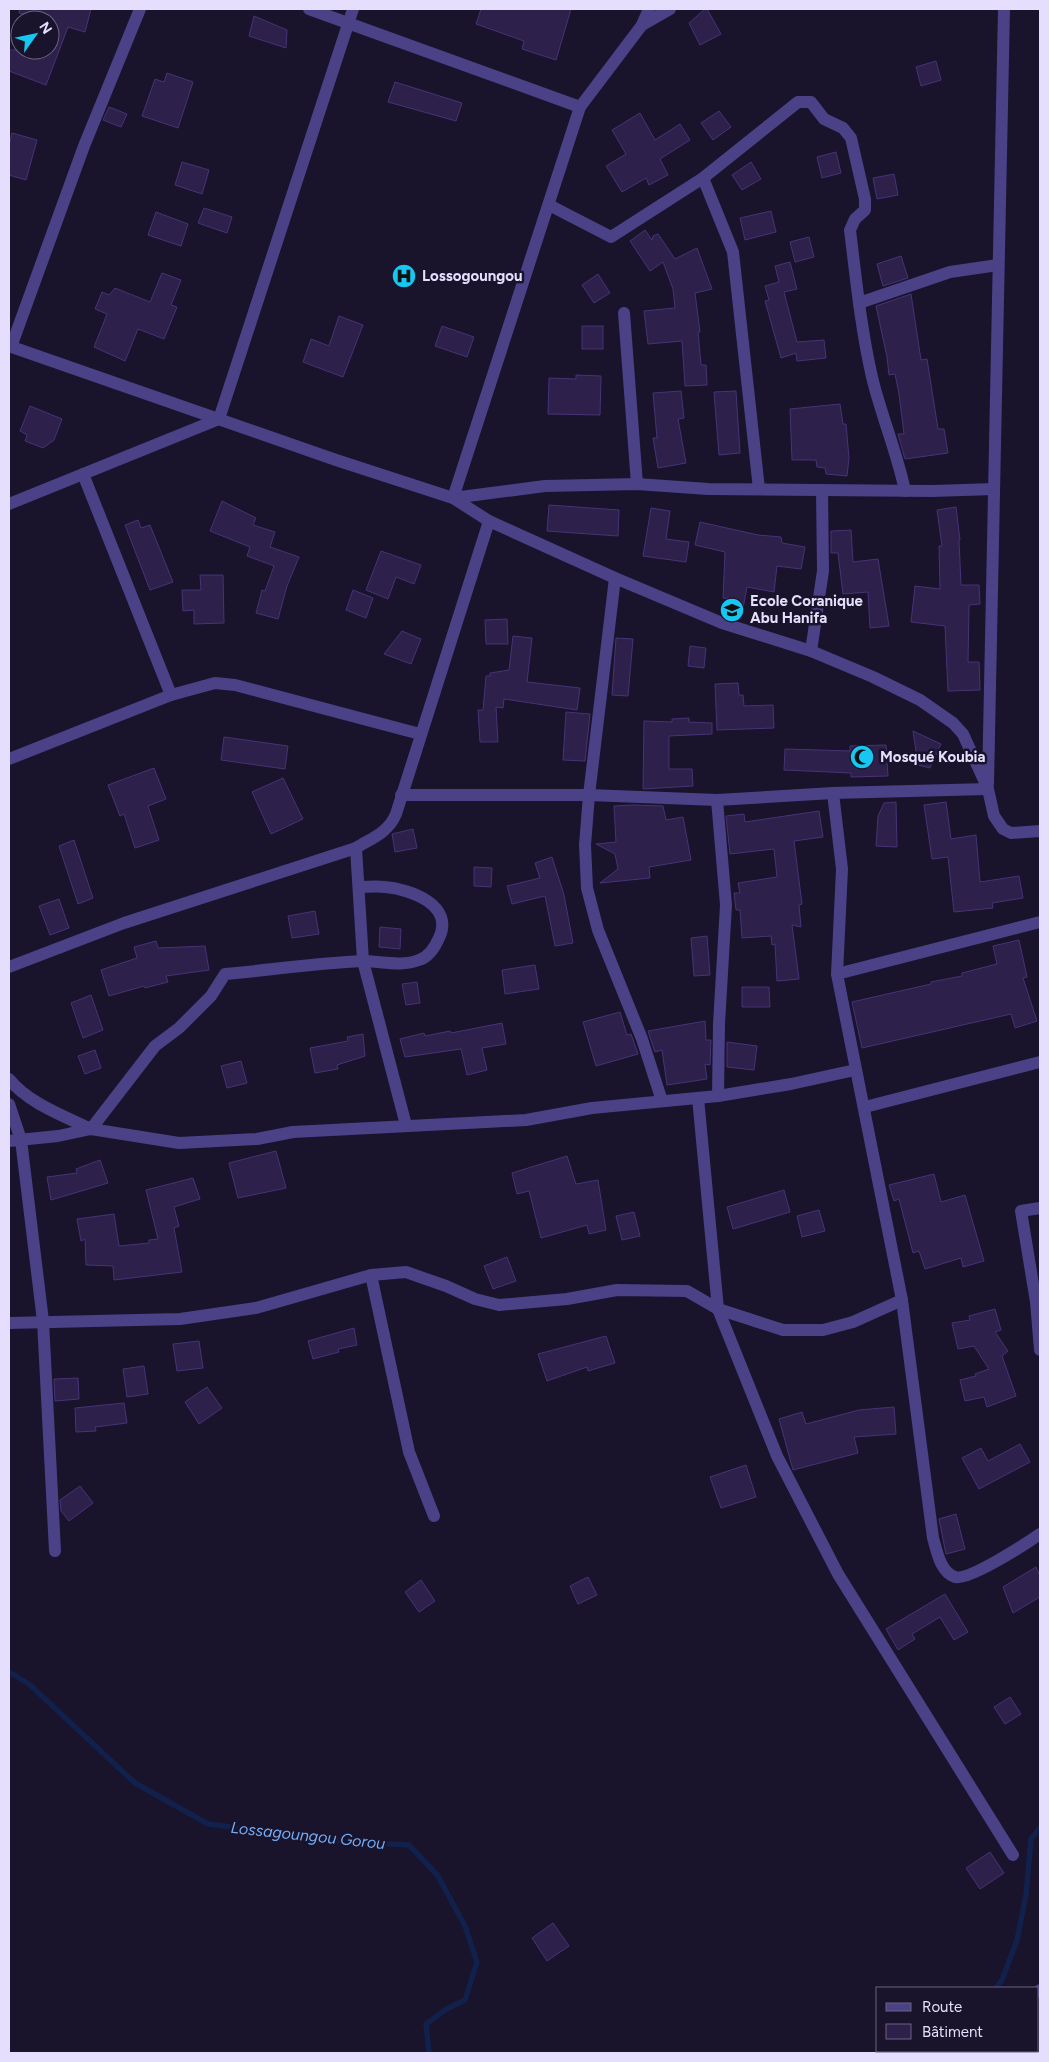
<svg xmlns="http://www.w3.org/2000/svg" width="1049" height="2062" viewBox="0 0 1049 2062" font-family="Figtree,sans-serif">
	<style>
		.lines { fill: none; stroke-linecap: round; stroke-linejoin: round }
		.stream { stroke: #11214c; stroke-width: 5.5 }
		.building { fill: #2d204b; stroke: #473376 }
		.minor { stroke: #4a4187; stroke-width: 12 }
		.labels { text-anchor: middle; stroke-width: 5; stroke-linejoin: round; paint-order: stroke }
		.poi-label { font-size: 15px; font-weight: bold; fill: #e5dffd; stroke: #19132b; text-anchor: start }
		.water-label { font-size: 16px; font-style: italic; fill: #73adf7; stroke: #19132b }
	</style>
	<rect width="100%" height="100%" fill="#19132b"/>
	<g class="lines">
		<g class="stream">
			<path d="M9 1672 29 1684 135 1783 208 1824 339 1841 409 1845 438 1876 465 1926 477 1962 465 2000 445 2010 426 2024 429 2053"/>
			<path d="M996 1988 1002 1980 1017 1940 1026 1895 1031 1839 1040 1828"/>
			<path d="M940 2053 943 2051"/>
		</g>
	</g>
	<g class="building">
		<path d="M20 9H91L85 32 68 27 46 85 9 71V50H50V20L19 13Z"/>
		<path d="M481 9H571L556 60 522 49 524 41 476 24Z"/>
		<path d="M705 9H707L721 34 700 45 689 23Z"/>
		<path d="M254 16 287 30 286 48 249 36Z"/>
		<path d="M936 61 941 80 921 86 916 67Z"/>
		<path d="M167 73 193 82 178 128 142 116 155 79 164 82Z"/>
		<path d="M395 82 462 103 456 121 388 102Z"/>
		<path d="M109 107 127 114 121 127 103 120Z"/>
		<path d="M719 111 731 127 713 140 701 123Z"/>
		<path d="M640 113 655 140 680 124 690 140 660 159 668 175 649 185 646 178 622 192 606 166 626 154 612 130Z"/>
		<path d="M12 133 37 140 26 180 9 175V146Z"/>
		<path d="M836 152 841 173 822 178 817 157Z"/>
		<path d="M182 162 209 170 202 194 175 185Z"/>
		<path d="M751 162 761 179 742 190 732 175Z"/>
		<path d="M894 174 898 195 877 199 873 178Z"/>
		<path d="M204 208 232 217 227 233 198 223Z"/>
		<path d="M771 211 776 232 745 240 740 218Z"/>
		<path d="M156 212 188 224 181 246 148 235Z"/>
		<path d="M645 230 652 240 653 236 658 234 675 259 697 248 712 289 695 293 700 332H698L701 365H706L707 385 685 386 682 341 648 344 644 311 675 308 673 289 663 262 650 271 630 241Z"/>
		<path d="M809 237 814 257 795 262 790 242Z"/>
		<path d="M901 256 908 278 883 286 877 264Z"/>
		<path d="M790 262 797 289 784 292 797 342 824 340 826 358 797 361 796 353 781 358 765 301 769 300 765 286 779 282 775 266Z"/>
		<path d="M162 273 181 280 171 305 177 307 164 339 138 329 125 361 94 347 107 314 95 309 102 292 109 295 115 288 150 302Z"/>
		<path d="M598 274 610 293 594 303 582 285Z"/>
		<path d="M911 294 921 360 927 359 938 429H944L948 453 905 459 898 434H904L899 394 895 374 889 375 887 357 876 306Z"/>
		<path d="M339 316 363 325 343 377 303 362 311 339 329 346Z"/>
		<path d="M442 326 474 337 467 357 435 346Z"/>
		<rect x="582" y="326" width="21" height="23"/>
		<path d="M576 375 601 376 600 415 548 414 549 378 576 379Z"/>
		<path d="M681 391 684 418 678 419 686 463 658 468 653 438H657L653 393Z"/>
		<path d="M736 391 740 453 719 455 714 392Z"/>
		<path d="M840 404 843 424H846L849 458 847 476 826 474 825 468 817 467 816 460H792L790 409Z"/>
		<path d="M30 406 62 419 54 440 43 448 25 441 27 435 20 431Z"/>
		<path d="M222 501 256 518 253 525 275 532 270 547 299 557 287 586 278 619 256 613 262 590 265 591 274 566 247 556 250 547 210 531Z"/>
		<path d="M549 505 619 510 618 536 547 531Z"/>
		<path d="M956 507 960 540H959L961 585H979L980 604 969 605 968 662H979L980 690 948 691 945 626 911 622 915 586 940 589 939 546H942L937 510Z"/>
		<path d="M651 508 670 511 666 539 689 542 686 562 643 556Z"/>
		<path d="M138 520 141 528 150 525 173 582 150 590 125 525Z"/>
		<path d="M700 522 758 535 781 537 782 543 805 547 801 569 777 566 774 592 747 587 741 619 727 616 729 599 723 598 725 552 695 545Z"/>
		<path d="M851 530 853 562 878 559 889 626 870 628 868 592 843 594 838 553H831V531Z"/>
		<path d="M381 551 421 565 414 584 396 577 388 599 366 590Z"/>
		<path d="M200 575H223L224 623 194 624V610L183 611 182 590H201Z"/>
		<path d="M353 590 373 598 366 618 346 610Z"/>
		<path d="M507 619 508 644H486L485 620Z"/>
		<path d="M402 631 421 639 411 664 384 654Z"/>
		<path d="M513 636 532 638 527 682 580 688 577 710 504 699 503 708 496 707 498 742H480L478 710H483L486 676H490V673L509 670Z"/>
		<path d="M616 638 633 639 628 696 612 695Z"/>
		<path d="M690 646 706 648 704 668 688 666Z"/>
		<path d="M738 683 739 695H743L744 706 773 705 774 728 717 730 715 684Z"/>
		<path d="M566 712 590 714 585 761 563 760Z"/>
		<path d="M689 718V722L712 723V734L669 736V769H692L693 786 643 789 644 721 672 722V719Z"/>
		<path d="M913 731 941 744 930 768 918 765Z"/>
		<path d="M224 737 288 746 285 769 221 760Z"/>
		<path d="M886 745 888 776 851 777V773L784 770 785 749 850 751V746Z"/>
		<path d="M154 768 166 799 148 806 159 840 135 848 124 814 120 816 108 785Z"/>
		<path d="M283 778 303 819 271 834 252 792Z"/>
		<path d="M896 802 897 847 876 846 878 816 884 803Z"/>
		<path d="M946 802 951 839 976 835 980 882 1019 876 1023 898 992 903 993 908 954 912 948 857 932 859 924 805Z"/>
		<path d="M633 805 663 806 666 820 683 817 691 860 649 867 650 878 600 883 618 869 615 854 596 844 616 842 614 806Z"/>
		<path d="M819 811 823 837 794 841 802 904 799 905 801 927 792 925 799 979 777 981 775 944 772 945 771 936 742 938 740 910H736L734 893H740L738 883 777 877 774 849 730 854 726 816 744 814 745 822Z"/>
		<path d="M413 829 417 848 395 852 392 834Z"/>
		<path d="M74 840 93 898 78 904 59 846Z"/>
		<path d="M552 857 564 895 573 943 555 946 545 896 512 904 507 886 540 878 535 863Z"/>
		<path d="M474 867 492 868 491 887 474 886Z"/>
		<path d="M59 899 69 928 50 935 39 906Z"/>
		<path d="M315 911 319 934 292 938 288 916Z"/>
		<path d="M380 927 401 929 400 949 379 947Z"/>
		<path d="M707 936 710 975 694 976 691 938Z"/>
		<path d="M1019 940 1027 977 1023 978 1037 1021 1015 1028 1011 1014 862 1048 852 1002 931 984V982L962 976V973L997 964 993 946Z"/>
		<path d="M156 941 158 948 205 946 209 970 166 976 168 982 145 988 144 986 109 996 101 970 137 958 134 947Z"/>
		<path d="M535 965 539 989 505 994 502 970Z"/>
		<path d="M417 982 420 1003 406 1005 402 984Z"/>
		<path d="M742 987H769L770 1007H742Z"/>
		<path d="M91 995 103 1030 83 1038 71 1003Z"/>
		<path d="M620 1012 627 1035 631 1034 638 1054 596 1066 583 1022Z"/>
		<path d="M705 1021 706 1040H711L710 1065 705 1064 707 1079 667 1085 662 1050 655 1052 648 1031Z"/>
		<path d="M502 1023 506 1044 482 1048 487 1070 467 1075 461 1049 405 1057 400 1039 424 1033 425 1036 450 1031 451 1033Z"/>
		<path d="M363 1034 365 1056 337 1065 338 1069 315 1073 310 1048 348 1041 347 1037Z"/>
		<path d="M727 1042 757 1046 754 1070 727 1067Z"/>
		<path d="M95 1050 101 1068 85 1074 78 1056Z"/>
		<path d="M241 1061 247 1083 227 1088 221 1066Z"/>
		<path d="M276 1151 286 1188 238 1198 229 1163Z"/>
		<path d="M567 1156 576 1184 598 1180 606 1230 589 1234 587 1225 541 1238 529 1191 517 1194 512 1173Z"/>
		<path d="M100 1160 108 1183 51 1200 47 1177 77 1173 76 1169Z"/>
		<path d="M934 1174 941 1202 965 1195 984 1261 963 1267 961 1258 925 1269 919 1251 913 1253 899 1199 894 1201 889 1185Z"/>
		<path d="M193 1178 200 1199 174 1207 179 1226 174 1228 182 1272 114 1280 113 1266 86 1265 85 1239 81 1241 77 1219 114 1214 119 1246 149 1243V1240L158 1239 146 1190Z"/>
		<path d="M784 1190 790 1212 733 1229 727 1207Z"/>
		<path d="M819 1210 825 1231 802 1237 797 1216Z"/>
		<path d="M634 1212 640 1236 622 1240 616 1216Z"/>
		<path d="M507 1257 516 1281 493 1289 484 1266Z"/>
		<path d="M995 1309 1001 1330 995 1332 1008 1351 1002 1356 1016 1396 987 1407 984 1397 965 1401 960 1380 976 1376 975 1374 989 1369 974 1346 958 1349 952 1323 970 1320 969 1316Z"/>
		<path d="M354 1328 357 1345 338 1349 339 1352 313 1359 308 1341Z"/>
		<path d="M606 1336 615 1363 588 1371 587 1367 547 1381 538 1354Z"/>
		<path d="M199 1341 203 1368 177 1371 173 1344Z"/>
		<path d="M144 1366 148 1394 127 1397 123 1369Z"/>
		<path d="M78 1378 79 1399 55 1401 54 1379Z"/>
		<path d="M207 1387 222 1408 199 1424 185 1402Z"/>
		<path d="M124 1403 127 1423 95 1427 96 1431 76 1432 75 1408Z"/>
		<path d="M894 1407 896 1434 854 1437 858 1453 793 1470 779 1419 802 1412 806 1424 859 1410Z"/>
		<path d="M1020 1444 1030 1462 979 1489 962 1458 981 1448 988 1461Z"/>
		<path d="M746 1465 756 1497 721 1508 710 1477Z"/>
		<path d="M80 1486 93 1503 69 1521 61 1511 60 1500Z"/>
		<path d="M956 1514 965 1549 946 1554 939 1519Z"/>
		<path d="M1036 1567 1040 1576V1597L1013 1613 1003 1587Z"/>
		<path d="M588 1577 597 1595 578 1604 570 1586Z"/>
		<path d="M421 1580 435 1601 419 1612 405 1592Z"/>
		<path d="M945 1594 968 1632 954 1640 940 1617 912 1634 915 1639 898 1650 886 1629Z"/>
		<path d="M1010 1697 1021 1714 1005 1724 994 1707Z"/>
		<path d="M990 1852 1004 1873 980 1889 966 1868Z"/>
		<path d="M553 1923 569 1946 547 1961 532 1938Z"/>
	</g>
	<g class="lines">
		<g class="minor">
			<path d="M309 9 580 107"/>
			<path d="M649 9 642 25 580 107 453 498 545 486 637 484 708 489 932 491 994 489"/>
			<path d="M642 25 670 9"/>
			<path d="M703 178 733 252 759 489"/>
			<path d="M549 205 611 237 703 178 798 102H811L824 119 843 128 851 138 865 199V210L855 219 850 230C856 279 861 329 872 377 881 415 897 452 905 491"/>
			<path d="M859 303 950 272 998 265"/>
			<path d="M624 313 637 484"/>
			<path d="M9 346 336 460 453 498 489 521 615 578 722 623 811 651 873 677 920 700 953 723 963 734 988 789 994 816 1003 829 1011 833 1040 831"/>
			<path d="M11 347 84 146 140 9"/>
			<path d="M219 419 353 9"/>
			<path d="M83 474 171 695"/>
			<path d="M9 504 219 419"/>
			<path d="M615 578 589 795 585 845 587 888 598 930 642 1039 662 1101"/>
			<path d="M811 651 823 571 822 490"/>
			<path d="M9 759 171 695 215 683 235 685 420 734"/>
			<path d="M988 784 1004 9"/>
			<path d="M833 793 842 869 837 974 902 1300 933 1538C937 1551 940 1572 955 1577 969 1581 1027 1543 1040 1534"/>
			<path d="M401 795H589L717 800 833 793 988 789"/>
			<path d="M717 800 726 905 719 1024 718 1096"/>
			<path d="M356 848 363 961 406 1125"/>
			<path d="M9 967 124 923 356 848C372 838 388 833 396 814L489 521"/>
			<path d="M837 974 1040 922"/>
			<path d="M9 1079C28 1103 64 1116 91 1129L155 1046 179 1028 211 996 225 974C271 970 317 963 362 961 381 961 401 967 419 960 429 957 435 947 439 938 455 905 410 889 385 887 377 886 367 887 359 887"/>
			<path d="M698 1098 718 1309 777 1456 838 1574 1013 1855"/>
			<path d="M9 1104 21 1140 43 1321 55 1551"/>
			<path d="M865 1107 1040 1062"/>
			<path d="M9 1141 58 1136 91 1129 179 1143 257 1139 293 1132 526 1120 592 1108 718 1096 791 1084 855 1070"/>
			<path d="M1040 1208 1021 1211 1036 1302 1040 1350"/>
			<path d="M371 1275 409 1452 434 1516"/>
			<path d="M9 1323 180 1319 256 1308 371 1275 406 1272 446 1286 475 1299 499 1305 567 1299 617 1290 687 1291 718 1309 783 1330H823L853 1322 902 1300"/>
			<path d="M1038 1992 1040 1990"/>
			<path d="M1000 2053V2051"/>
		</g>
	</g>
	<defs>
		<g id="hospital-disc" transform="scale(1.25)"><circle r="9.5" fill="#16c7f2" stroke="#19132b"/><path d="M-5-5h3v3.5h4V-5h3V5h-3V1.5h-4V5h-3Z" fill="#111"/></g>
		<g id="school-disc" transform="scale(1.25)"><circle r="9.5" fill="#16c7f2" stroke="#19132b"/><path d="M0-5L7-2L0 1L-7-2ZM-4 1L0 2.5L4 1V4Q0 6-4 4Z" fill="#111"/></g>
		<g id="mosque-disc" transform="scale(1.25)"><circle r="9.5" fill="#16c7f2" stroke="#19132b"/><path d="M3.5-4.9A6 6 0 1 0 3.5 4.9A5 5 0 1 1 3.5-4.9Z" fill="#111"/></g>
	</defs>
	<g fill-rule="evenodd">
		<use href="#hospital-disc" x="404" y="276"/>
		<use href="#school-disc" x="732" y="610"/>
		<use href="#mosque-disc" x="862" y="757"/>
	</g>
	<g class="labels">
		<g class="poi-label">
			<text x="422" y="281">Lossogoungou</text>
			<text x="750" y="606">Ecole Coranique<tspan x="750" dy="17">Abu Hanifa</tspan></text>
			<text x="880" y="762">Mosqué Koubia</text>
		</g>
		<g class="water-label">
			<text transform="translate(308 1835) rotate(6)" y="6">Lossagoungou Gorou</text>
		</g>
	</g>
	<rect width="1049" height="2062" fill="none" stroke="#e5dffd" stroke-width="20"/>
	<rect x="876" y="1987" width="162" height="65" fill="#19132b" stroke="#6b657f"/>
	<rect x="886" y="2003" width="25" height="8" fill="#4a4187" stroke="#6b657f"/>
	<text x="922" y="2012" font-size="15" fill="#e5dffd">Route</text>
	<rect x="886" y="2024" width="25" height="15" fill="#2d204b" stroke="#6b657f"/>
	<text x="922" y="2037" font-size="15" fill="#e5dffd">Bâtiment</text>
	<g transform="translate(35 35) rotate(57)"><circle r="24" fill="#19132b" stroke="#6b657f"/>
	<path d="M0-4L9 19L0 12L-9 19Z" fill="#16c7f2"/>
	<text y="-8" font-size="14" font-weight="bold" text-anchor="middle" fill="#e5dffd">N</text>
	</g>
</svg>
